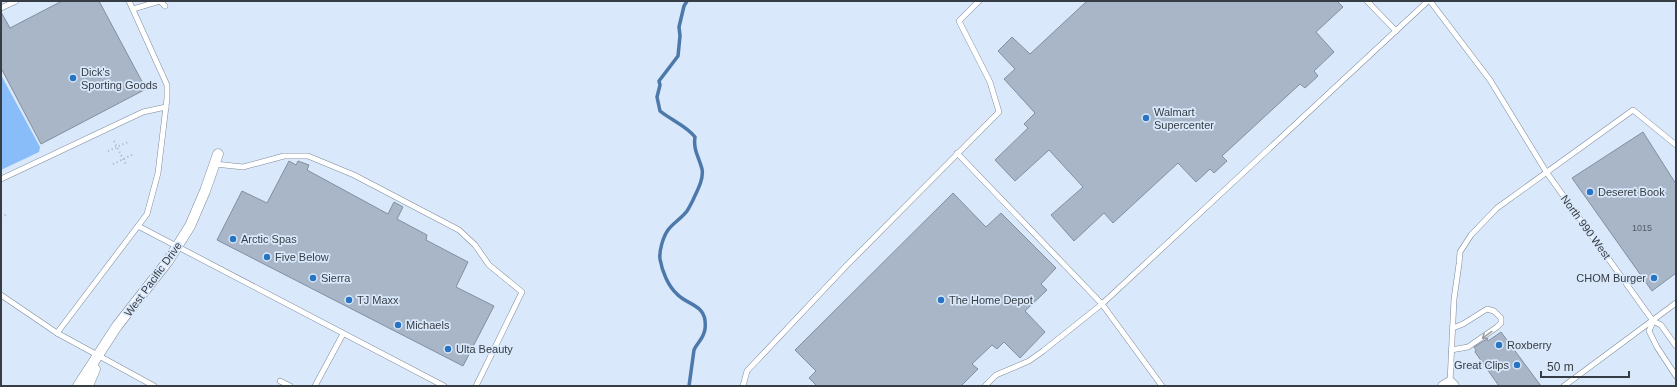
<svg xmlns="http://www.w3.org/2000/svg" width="1677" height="387" viewBox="0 0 1677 387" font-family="Helvetica,sans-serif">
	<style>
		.green { fill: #89bdf9 }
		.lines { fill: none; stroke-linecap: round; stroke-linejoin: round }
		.stream { stroke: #4d78aa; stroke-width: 3.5 }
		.building { fill: #a8b6c8; stroke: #828fa0 }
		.service-casing { stroke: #7d8b9c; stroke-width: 6 }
		.minor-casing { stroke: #7d8b9c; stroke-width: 11 }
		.path { stroke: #a7b3c2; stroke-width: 2; stroke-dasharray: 1 3; stroke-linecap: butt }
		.service { stroke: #fff; stroke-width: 5 }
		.minor { stroke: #fff; stroke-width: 10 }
		.oneway { stroke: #9b9ea2 }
		.poi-dot { fill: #2774c3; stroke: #d9e8fa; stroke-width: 1.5 }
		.labels { text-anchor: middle; stroke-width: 3.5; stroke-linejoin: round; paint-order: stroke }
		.number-label { font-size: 9px; fill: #535b65 }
		.poi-label { font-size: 11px; fill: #373d44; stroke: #d9e8fa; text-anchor: start }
		.street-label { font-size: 11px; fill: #373d44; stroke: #d9e8fa }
	</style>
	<rect width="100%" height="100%" fill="#d9e8fa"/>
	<path class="green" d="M1 75 40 147 39 152 1 170Z"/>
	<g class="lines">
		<path class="stream" d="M687 1 684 6 679 27 680 36 678 56 659 81 660 85 657 97 660 111C671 120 687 126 695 137 693 150 699 157 702 169 704 179 697 191 693 200 691 204 689 208 687 211 682 218 673 223 668 230 663 237 659 251 660 259 662 271 668 286 677 294 688 306 708 304 705 329 704 338 697 343 694 350L689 386"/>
	</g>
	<g class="building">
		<path d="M62 1H99L146 89 41 144 1 68V12L10 28Z"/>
		<path d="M1087 1H1337L1343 7 1316 32 1334 52 1314 71 1318 76 1305 88 1300 84 1222 156 1227 161 1214 173 1210 169 1196 182 1178 163 1113 223 1104 213 1074 241 1051 215 1083 187 1049 150 1015 181 995 160 1028 128 1024 124 1035 113 1004 79 1015 69 998 51 1012 37 1030 54Z"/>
		<path d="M1643 132 1676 184V273L1652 291 1572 178Z"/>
		<path d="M289 161 296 165 298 161 309 165 307 170 388 214 394 202 403 207 397 219 427 235 426 240 468 262 456 287 494 306 463 366 217 240 242 191 267 203Z"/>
		<path d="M953 193 986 227 1001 213 1056 268 1041 284 1047 290 1025 311 1045 332 1020 358 1004 342 997 349 992 345 972 364 978 369 961 386H817L809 378 816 371 795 350Z"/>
		<path d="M1501 332 1541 386H1499L1475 352 1476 350 1474 347 1487 339 1488 341Z"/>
	</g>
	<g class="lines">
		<g class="service-casing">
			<g id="service">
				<path d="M129 1 167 85V98L158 173 147 214 138 226 444 386"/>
				<path d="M160 1 165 6"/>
				<path d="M1367 1 1396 31"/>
				<path d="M1430 1 1490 80 1547 173 1653 321 1661 325 1676 346"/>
				<path d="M1 8 16 1"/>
				<path d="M133 9 160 1"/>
				<path d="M957 153 1102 304 1162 386"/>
				<path d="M215 164 243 167 284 156H308L354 175 459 230 475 245 489 265 522 292 476 386"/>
				<path d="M1 179 143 112 166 107"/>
				<path d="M1 295 57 333 154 386"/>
				<path d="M1653 322 1649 331 1657 347 1676 376"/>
				<path d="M57 333 138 226"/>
				<path d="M1451 350 1468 347 1497 327 1501 323V318L1494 311 1487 309 1463 324 1453 328"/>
				<path d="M280 381 290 386"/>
				<path d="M1450 382 1454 299 1459 264 1460 252 1471 235 1497 208 1633 110 1676 145"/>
				<path d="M315 386 343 334"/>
				<path d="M743 386 747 371 848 264 999 112 990 82 959 21 979 1"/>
				<path d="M985 386 996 375 1029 361 1043 351 1102 304 1428 1"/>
				<path d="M1564 386 1676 303"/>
			</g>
		</g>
		<g class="minor-casing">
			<g id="minor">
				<path d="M78 386 117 326 168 261 190 226 205 191 218 154"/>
				<path d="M88 386 95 369"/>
				<path d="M1443 386 1450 382 1454 386"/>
			</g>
		</g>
		<g class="path">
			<path d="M114 141 126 165"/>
			<path d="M108 151 128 142"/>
			<path d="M113 164 134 154"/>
			<path d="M1 202 2 201"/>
			<path d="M1 217 8 214"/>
		</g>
		<use href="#service" class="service"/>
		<use href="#minor" class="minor"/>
	</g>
	<defs><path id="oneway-shaft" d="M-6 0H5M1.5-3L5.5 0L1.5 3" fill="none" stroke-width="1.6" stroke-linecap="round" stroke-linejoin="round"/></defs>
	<use class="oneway" href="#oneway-shaft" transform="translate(1487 335) rotate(144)"/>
	<g class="poi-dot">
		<circle cx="73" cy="78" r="4"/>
		<circle cx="1146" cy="118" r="4"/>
		<circle cx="1590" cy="192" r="4"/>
		<circle cx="233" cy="239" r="4"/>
		<circle cx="267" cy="257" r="4"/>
		<circle cx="313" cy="278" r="4"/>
		<circle cx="1654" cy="278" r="4"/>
		<circle cx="349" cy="300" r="4"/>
		<circle cx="941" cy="300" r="4"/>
		<circle cx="398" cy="325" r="4"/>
		<circle cx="1499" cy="345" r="4"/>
		<circle cx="448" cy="349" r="4"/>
		<circle cx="1517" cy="365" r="4"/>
	</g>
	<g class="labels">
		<g class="number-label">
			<text x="1642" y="231">1015</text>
		</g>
		<g class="poi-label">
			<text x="81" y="76">Dick's<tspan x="81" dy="13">Sporting Goods</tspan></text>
			<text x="1154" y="116">Walmart<tspan x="1154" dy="13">Supercenter</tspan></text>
			<text x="1598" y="196">Deseret Book</text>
			<text x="241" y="243">Arctic Spas</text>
			<text x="275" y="261">Five Below</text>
			<text x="321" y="282">Sierra</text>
			<text x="1646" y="282" text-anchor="end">CHOM Burger</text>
			<text x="357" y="304">TJ Maxx</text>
			<text x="949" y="304">The Home Depot</text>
			<text x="406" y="329">Michaels</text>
			<text x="1507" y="349">Roxberry</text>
			<text x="456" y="353">Ulta Beauty</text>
			<text x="1509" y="369" text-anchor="end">Great Clips</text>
		</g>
		<g class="street-label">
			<text transform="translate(1586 227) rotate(54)" y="4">North 990 West</text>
			<text transform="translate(153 279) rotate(-54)" y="4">West Pacific Drive</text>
		</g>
	</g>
	<rect width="1677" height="387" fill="none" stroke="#373d44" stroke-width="4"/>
	<path d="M1541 371v6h88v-6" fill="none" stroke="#373d44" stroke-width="2"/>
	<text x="1547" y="371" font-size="12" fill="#373d44" stroke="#d9e8fa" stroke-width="3" paint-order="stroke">50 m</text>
</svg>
